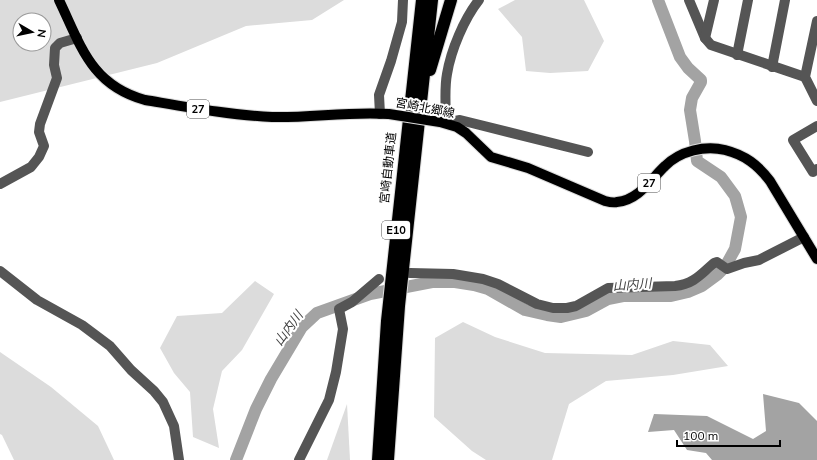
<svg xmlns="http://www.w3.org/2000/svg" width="817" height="460" viewBox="0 0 817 460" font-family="Mulish,'Noto Sans JP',sans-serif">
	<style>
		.green { fill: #dcdcdc; fill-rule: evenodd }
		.water { fill: #a3a3a3 }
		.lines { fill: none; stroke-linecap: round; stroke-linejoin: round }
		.river { stroke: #a3a3a3; stroke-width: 12 }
		.major-casing { stroke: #dbdbdb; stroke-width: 12 }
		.highway-casing { stroke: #dbdbdb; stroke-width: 14 }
		.minor { stroke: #555; stroke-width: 10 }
		.major { stroke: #000; stroke-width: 10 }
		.highway { stroke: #000; stroke-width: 12 }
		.major-bridge-casing { stroke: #dbdbdb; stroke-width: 12; stroke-linecap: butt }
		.major-bridge { stroke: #000; stroke-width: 10 }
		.labels { text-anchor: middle; stroke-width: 4; stroke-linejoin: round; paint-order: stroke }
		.shield { fill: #fff; stroke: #4c4c4c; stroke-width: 1 }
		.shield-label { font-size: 11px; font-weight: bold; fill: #000 }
		.street-label { font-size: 12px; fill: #000; stroke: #fff }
		.water-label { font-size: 13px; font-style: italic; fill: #444; stroke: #fff }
	</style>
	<rect width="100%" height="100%" fill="#fff"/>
	<g class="green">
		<path d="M0 0H344L312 20 246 26 157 63 0 102ZM20 20H44V44H20Z"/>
		<path d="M515 0H584L604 41 588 71 550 73 526 71 522 37 498 9Z"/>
		<path d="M255 281 274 294 242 350 222 371 213 409 219 448 193 437 190 392 174 373 160 348 177 316 222 313Z"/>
		<path d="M463 322 495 337 545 353 632 355 673 341 710 345 728 366 673 375 606 381 569 404 552 460H486L472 451 434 417 435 338Z"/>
		<path d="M0 352 51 387 98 426 114 460H14L2 435 0 434Z"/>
		<path d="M347 404 350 460H327Z"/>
	</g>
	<path class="water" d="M763 394 799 403 817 421V460H712L706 453 687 450 674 430 648 432 654 414 707 416 753 439 766 431Z"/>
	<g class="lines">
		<path class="river" d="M236 460 256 409 271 379 302 327 317 313 370 294 432 282H455L474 285 488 289 525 310 547 315 561 317 586 311 608 299 623 296H671L688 292 702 286 717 275 725 267 735 249 741 217 735 196 721 177 697 161 695 141 690 110 692 98 701 82V80L688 68 680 57 658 0"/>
		<g class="major-casing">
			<g id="major">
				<path d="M59 0C81 46 91 85 145 100 187 107 230 115 272 117 311 118 350 111 389 114"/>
				<path d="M440 122 457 127 466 133 491 157 528 168 605 201C609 202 614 203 617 202 639 200 651 179 665 166 680 151 705 145 725 150 745 155 758 165 770 181L817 259"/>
			</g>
		</g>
		<g class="highway-casing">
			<g id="highway">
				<path d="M430 70 451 0"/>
				<path d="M378 460 387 321 422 0"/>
				<path d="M388 460 399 306 432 0"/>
			</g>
		</g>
		<g class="minor">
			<path d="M689 0 705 38 711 45 805 77"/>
			<path d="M817 21 805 77 817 101"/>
			<path d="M705 38 714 0"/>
			<path d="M737 55 748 0"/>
			<path d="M772 67 785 0"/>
			<path d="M380 114 379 95 391 61 402 22 403 0"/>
			<path d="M446 123C446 107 444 90 447 74 451 50 464 19 479 0"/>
			<path d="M451 125 455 121 460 120 588 152"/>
			<path d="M817 126 793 140 813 172 817 169"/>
			<path d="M0 184 31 167 39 157 44 146 39 132 40 124 57 78 54 65 55 48 60 43 77 38"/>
			<path d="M0 271 37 300 82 325 110 346 131 370 154 391 163 402 174 426 179 460"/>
			<path d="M410 273 453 274 483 279 498 284 537 304 553 308H567L576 306 608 288 675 286C694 284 701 274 714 263L717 262 727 269 744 263 759 260 804 237"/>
			<path d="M299 460 329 400 336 372 343 329 339 309 352 302 379 279"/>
		</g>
		<use href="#major" class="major"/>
		<use href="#highway" class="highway"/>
		<g class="major-bridge-casing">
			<path id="major-bridge" d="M389 114 440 122"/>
		</g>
		<use href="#major-bridge" class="major-bridge"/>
	</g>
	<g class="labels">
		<g class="shield">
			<rect x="187" y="100" width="22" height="18" rx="3"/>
			<rect x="638" y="174" width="22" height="18" rx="3"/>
			<rect x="382" y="221" width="28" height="18" rx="3"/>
		</g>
		<g class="shield-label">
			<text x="198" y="113">27</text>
			<text x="649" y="187">27</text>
			<text x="396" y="234">E10</text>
		</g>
		<g class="street-label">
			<text transform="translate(425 108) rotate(11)" y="4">宮崎北郷線</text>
			<text transform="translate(388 168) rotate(-84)" y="4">宮崎自動車道</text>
		</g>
		<g class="water-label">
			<text transform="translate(632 284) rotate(-4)" y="5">山内川</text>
			<text transform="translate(288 328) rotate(-54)" y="5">山内川</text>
		</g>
	</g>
	<g transform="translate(32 32) rotate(99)"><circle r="19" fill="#ffffff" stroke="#999999"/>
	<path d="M0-3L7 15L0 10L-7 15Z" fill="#000000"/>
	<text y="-6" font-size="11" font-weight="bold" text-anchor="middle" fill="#000000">N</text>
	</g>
	<path d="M677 440v6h103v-6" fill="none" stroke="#000000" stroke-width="2"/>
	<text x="683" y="440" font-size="12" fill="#000000" stroke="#ffffff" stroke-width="3" paint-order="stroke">100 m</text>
</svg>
